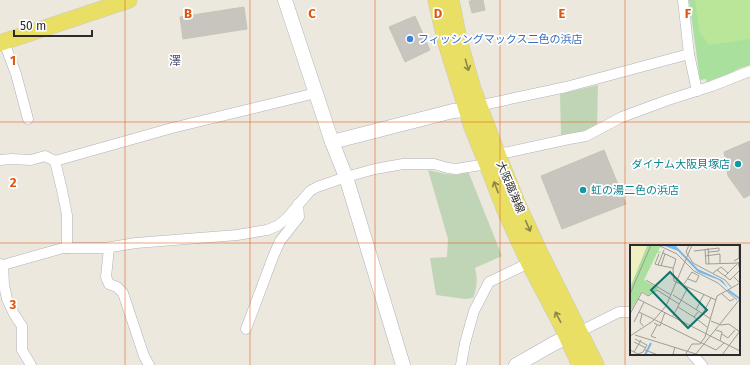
<svg xmlns="http://www.w3.org/2000/svg" width="750" height="365" viewBox="0 0 750 365" font-family="'Fira Sans','Noto Sans JP',sans-serif">
	<style>
		.green { fill: #a9e09d }
		.cemetery { fill: #c0d5b6 }
		.pitch { fill: #b9e699 }
		.building { fill: #c7c5bd; stroke: #c7c4b7 }
		.lines { fill: none; stroke-linecap: round; stroke-linejoin: round }
		.street-casing { stroke: #b1b1be; stroke-width: 11 }
		.secondary-casing { stroke: #b1b1be; stroke-width: 15 }
		.primary-casing { stroke: #c8c8c8; stroke-width: 17 }
		.street { stroke: #fff; stroke-width: 10 }
		.secondary { stroke: #fff; stroke-width: 14 }
		.primary { stroke: #eadf65; stroke-width: 16 }
		.oneway { stroke: #8a8548 }
		.grid { fill: none; stroke: #df570e; stroke-width: 1; stroke-opacity: 0.55 }
		.shop-dot { fill: #3f7fe0; stroke: #fff; stroke-width: 1.5 }
		.culture-dot { fill: #0f9aa8; stroke: #fff; stroke-width: 1.5 }
		.labels { text-anchor: middle; stroke-width: 3.5; stroke-linejoin: round; paint-order: stroke }
		.shop-label { font-size: 11px; fill: #366cbe; stroke: #fff; text-anchor: start }
		.culture-label { font-size: 11px; fill: #0d838f; stroke: #fff; text-anchor: end }
		.street-label { font-size: 11px; fill: #2b2b2b; stroke: #fff }
		.neighbourhood-label { font-size: 12px; fill: #4d4e79; stroke: #fff }
		.inset-river { fill: none; stroke: #76b8e9; stroke-width: 2 }
		.inset-road { fill: none; stroke: #9f9c96; stroke-width: 1 }
		.view { fill: #0f766e; fill-opacity: 0.15; stroke: #0f766e; stroke-width: 2 }
		.inset-edge { fill: none; stroke: #2b2b2b; stroke-width: 2 }
		.grid-label { font-size: 13px; text-anchor: middle; font-weight: bold; fill: #df570e; stroke: #fff; stroke-width: 3.5; stroke-linejoin: round; paint-order: stroke }
	</style>
	<rect width="100%" height="100%" fill="#ece8de"/>
	<path class="green" d="M689 0H750V65L738 69 725 76 706 82V79L700 80Z"/>
	<g class="cemetery">
		<path d="M598 85 597 127 585 132 561 136 560 94Z"/>
		<path d="M428 170 446 174 458 175 468 171 502 256 475 268C478 279 477 288 473 298L465 299 436 295 430 258 447 257 448 239Z"/>
	</g>
	<path class="pitch" d="M695 0H750V39L709 45 699 31Z"/>
	<g class="building">
		<path d="M471 0H483L485 10 472 13 469 1H472Z"/>
		<path d="M244 7 247 29 183 39 180 17Z"/>
		<path d="M415 16 430 50 405 62 389 27Z"/>
		<path d="M750 141V195L744 198 728 176 724 152Z"/>
		<path d="M604 150 626 204 562 229 541 176Z"/>
	</g>
	<g class="lines">
		<g class="street-casing">
			<g id="street">
				<path d="M4 42 16 74 28 119"/>
				<path d="M689 54 697 91"/>
				<path d="M474 108 480 107 487 104 566 87 689 54 683 0"/>
				<path d="M497 153 509 152 569 139 586 136 622 117 668 100 712 86 750 71"/>
				<path d="M0 160 12 159 31 160 45 156 55 161"/>
				<path d="M67 248V215L62 190 55 161 172 128 316 93"/>
				<path d="M109 248 106 277 109 284 117 287 123 293 144 356 149 365"/>
				<path d="M0 264 3 265 63 248H105L136 243 237 235 267 230 277 226 286 219 310 191 317 187 346 177 375 169 403 164H434L448 168 456 169 487 164"/>
				<path d="M3 265 4 285 7 299 14 314 22 326V350L31 365"/>
				<path d="M246 329 273 257 280 241 299 217 298 204"/>
				<path d="M575 334 619 312H631"/>
				<path d="M692 354 702 365"/>
				<path d="M461 365 465 343 474 311 489 282 529 263"/>
			</g>
		</g>
		<g class="secondary-casing">
			<g id="secondary">
				<path d="M285 0 332 142 346 177 403 365"/>
				<path d="M332 142 453 111 466 110"/>
				<path d="M516 365 553 344 567 337"/>
			</g>
		</g>
		<g class="primary-casing">
			<g id="primary">
				<path d="M436 0 446 43 472 127 487 164 506 213 529 263 560 322 580 365"/>
				<path d="M451 0 459 40 473 89 497 153 518 205 540 253 596 365"/>
				<path d="M0 43 129 0"/>
			</g>
		</g>
		<use href="#street" class="street"/>
		<use href="#secondary" class="secondary"/>
		<use href="#primary" class="primary"/>
	</g>
	<defs><path id="oneway-shaft" d="M-6 0H5M1.5-3L5.5 0L1.5 3" fill="none" stroke-width="1.6" stroke-linecap="round" stroke-linejoin="round"/></defs>
	<g class="oneway">
		<use href="#oneway-shaft" transform="translate(467 65) rotate(74)"/>
		<use href="#oneway-shaft" transform="translate(496 187) rotate(-111)"/>
		<use href="#oneway-shaft" transform="translate(528 226) rotate(66)"/>
		<use href="#oneway-shaft" transform="translate(558 317) rotate(-118)"/>
	</g>
	<path class="grid" d="M125 0V365M250 0V365M375 0V365M500 0V365M625 0V365M0 122H750M0 243H750"/>
	<circle class="shop-dot" cx="410" cy="39" r="4"/>
	<g class="culture-dot">
		<circle cx="738" cy="164" r="4"/>
		<circle cx="583" cy="190" r="4"/>
	</g>
	<g class="labels">
		<g class="shop-label">
			<text x="418" y="43">フィッシングマックス二色の浜店</text>
		</g>
		<g class="culture-label">
			<text x="730" y="168">ダイナム大阪貝塚店</text>
			<text x="591" y="194" text-anchor="start">虹の湯二色の浜店</text>
		</g>
		<g class="street-label">
			<text transform="translate(511 187) rotate(67)" y="4">大阪臨海線</text>
		</g>
		<g class="neighbourhood-label">
			<text x="175" y="65">澤</text>
		</g>
	</g>
	<g transform="translate(630 245)">
		<rect width="110" height="110" fill="#ece8de"/>
		<path d="M1 0H31L28 6 32 8H27L14 35 28 43 19 51 12 46 0 67Z" fill="#a9e09d"/>
		<path d="M1 0 17 1 0 43V3Z" fill="#efefc2"/>
		<path d="M32 0H45L68 24 92 35 98 43 89 35 68 27 48 6Z" fill="#76b8e9"/>
		<path class="inset-river" d="M98 45 110 54M15 110 21 98"/>
		<path class="inset-road" d="M59 0 56 7 63 18 95 35 101 42M30 1 47 9 64 26 88 38 107 55M78 3 79 19M75 4 76 19 110 18M34 5 28 20 43 23M64 6 89 3V6L78 7M33 8 46 14 43 24 44 36 86 55M75 11 90 9V18M104 16 109 13V0M28 20 25 19 29 9M31 21 35 9M87 25 100 35 110 25 108 17M83 28 91 22 98 28M95 31 107 19M16 35 41 50M54 39 62 27 69 31 66 37 58 34M91 48 100 56 104 54M0 49 21 0M43 50 81 74M8 54 110 106M48 62 64 72 68 67M66 65 74 49M9 67 86 105 94 98M0 69 12 47 18 51 27 45 49 59M12 69 10 77 13 81M72 70 81 53M43 71 58 42M64 72 77 82M81 76 91 80 99 79 110 87M4 77 14 57M24 78 30 81 35 67M86 85 92 87 90 96M92 89 98 93 105 85M5 90 66 109M0 91 23 76 36 61 62 0M26 93 21 91 27 80M4 97 16 103M45 102 43 109 48 110M0 105 8 109 13 107 17 100 5 94M15 105 28 110M4 107 11 95M55 110 62 99H70L75 92 87 51 110 38 103 31M65 110 110 54M92 110 110 86"/>
		<path class="view" d="M40 27 77 65 58 83 21 45Z"/>
		<rect width="110" height="110" class="inset-edge"/>
	</g>
	<g class="grid-label">
		<text x="188" y="18">B</text>
		<text x="312" y="18">C</text>
		<text x="438" y="18">D</text>
		<text x="562" y="18">E</text>
		<text x="688" y="18">F</text>
		<text x="13" y="65">1</text>
		<text x="13" y="187">2</text>
		<text x="13" y="309">3</text>
	</g>
	<path d="M14 30v6h78v-6" fill="none" stroke="#2b2b2b" stroke-width="2"/>
	<text x="20" y="30" font-size="12" fill="#2b2b2b" stroke="#ffffff" stroke-width="3" paint-order="stroke">50 m</text>
</svg>
